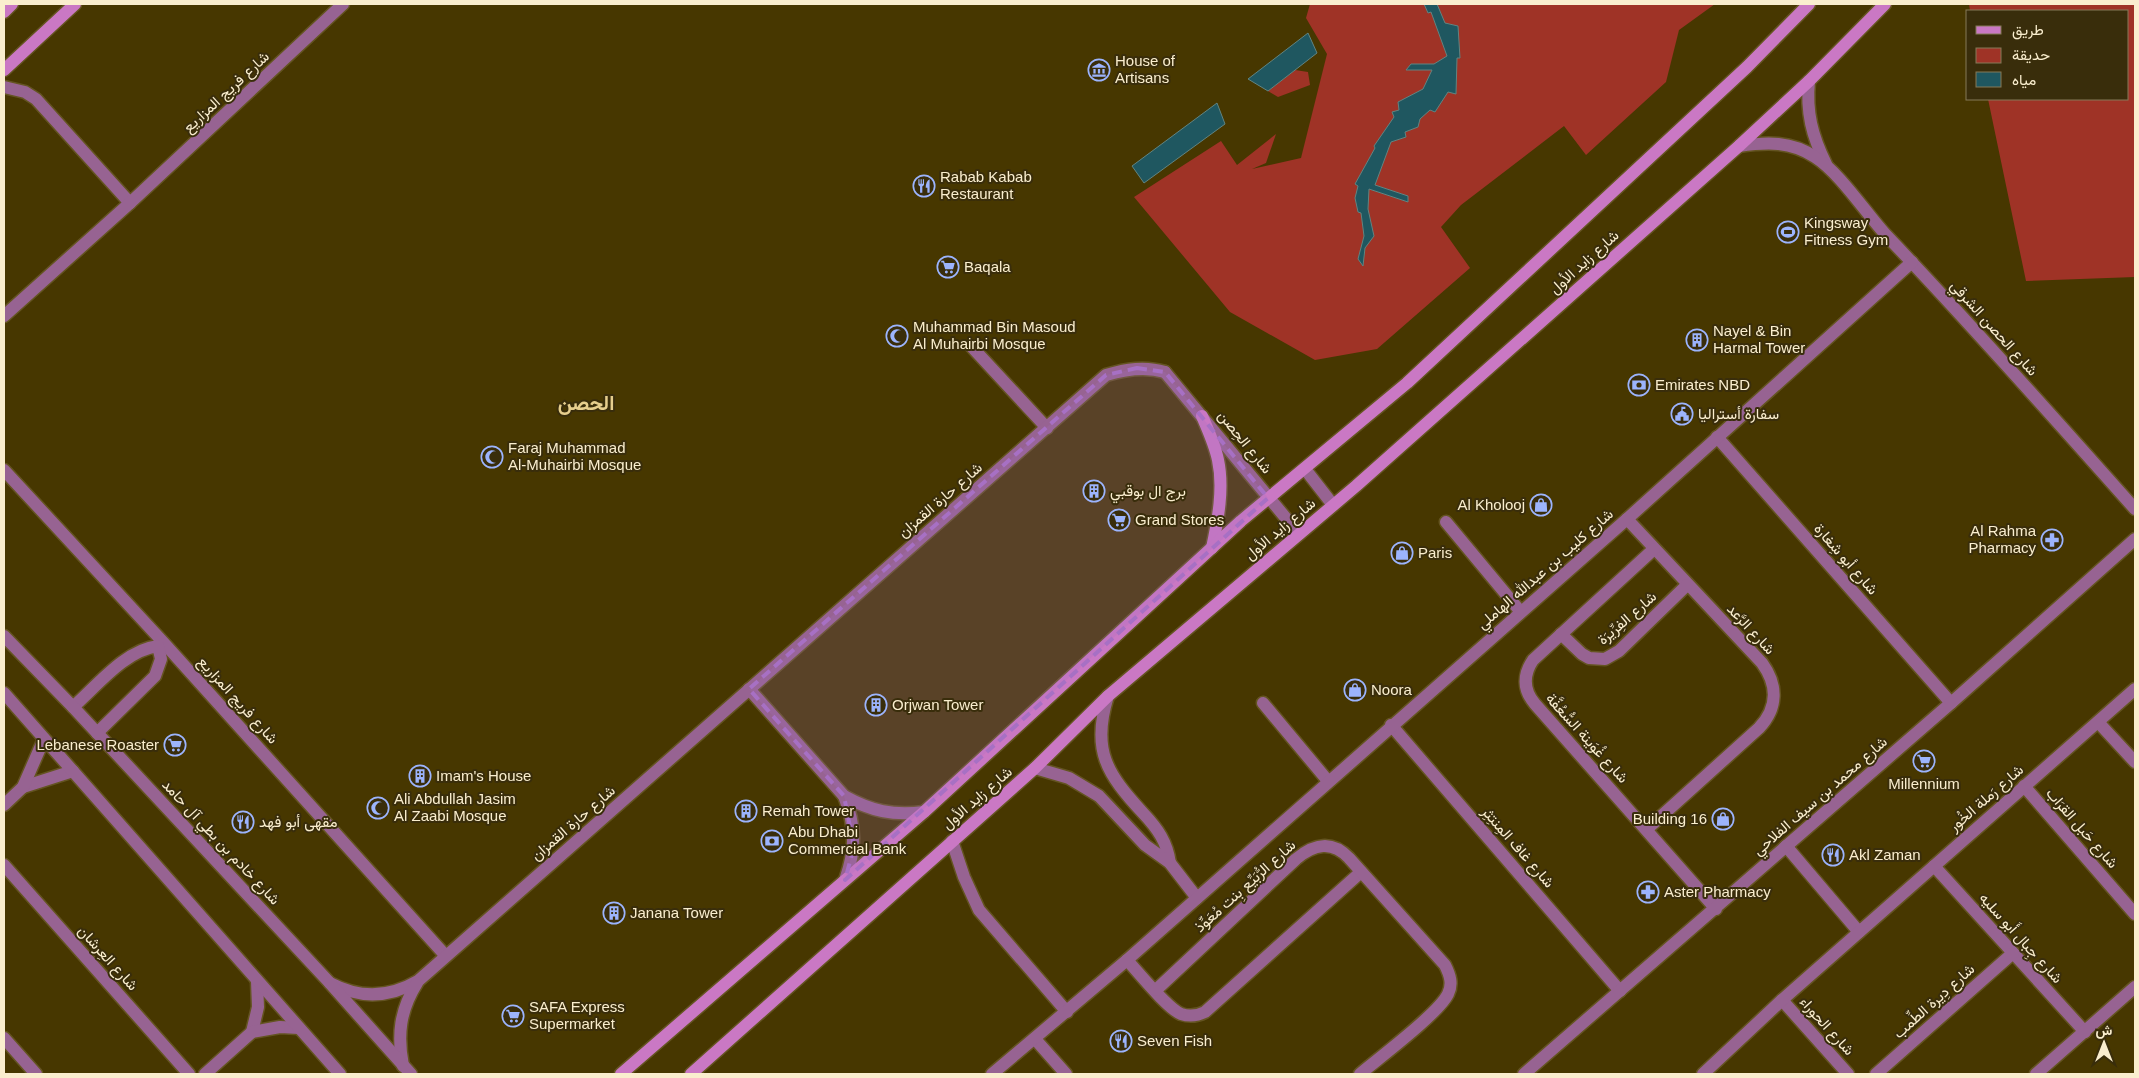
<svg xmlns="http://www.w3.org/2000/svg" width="2139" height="1078" viewBox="0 0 2139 1078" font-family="Arial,Vazirmatn,sans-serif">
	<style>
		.green { fill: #9f3326 }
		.water { fill: #1f5760; stroke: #618481 }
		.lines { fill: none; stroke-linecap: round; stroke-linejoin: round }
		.minor-casing { stroke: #645421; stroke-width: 15 }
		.tertiary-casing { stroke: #645421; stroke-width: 15 }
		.secondary-casing { stroke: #645421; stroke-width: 15 }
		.minor { stroke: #976392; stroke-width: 12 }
		.tertiary { stroke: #976392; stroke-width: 12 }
		.secondary { stroke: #ca78c4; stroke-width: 12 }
		.marked { fill: #a770c4; fill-opacity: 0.2; stroke: #a770c4; stroke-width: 4; stroke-dasharray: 10 6; stroke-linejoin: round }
		.labels { text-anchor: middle; stroke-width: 4; stroke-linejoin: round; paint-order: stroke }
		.poi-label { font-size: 15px; fill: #faeece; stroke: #392d0b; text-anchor: start }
		.street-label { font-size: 15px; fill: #faeece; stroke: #392d0b }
		.district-label { font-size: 20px; font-weight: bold; fill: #e6ce8d; stroke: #392d0b }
	</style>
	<rect width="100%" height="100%" fill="#473700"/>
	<g class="green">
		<path d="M1310 4H1715L1679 30 1666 82 1586 155 1564 126 1461 205 1441 227 1470 268 1377 349 1315 360 1230 312 1134 197 1221 141 1237 165 1276 134 1266 163 1252 169 1301 158 1327 54 1306 18Z"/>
		<path d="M1969 4H2135V277L2026 281 1988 99H2128V11H1970Z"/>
		<path d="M1295 70 1308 72 1310 85 1278 97 1268 91Z"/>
	</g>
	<g class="water">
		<path d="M1424 4H1437L1445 23 1458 26 1460 58H1457L1456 94 1448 92 1435 112 1430 110 1420 119 1418 127 1405 132 1406 137 1391 142 1375 185 1408 196V202L1369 189 1368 209 1374 236 1365 248 1363 266 1358 259 1364 236 1361 213 1358 212 1355 198 1358 186 1355 184 1375 148 1374 146 1394 117 1392 112 1399 110 1398 102 1423 89 1432 70H1406L1411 64H1434L1447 56 1431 12 1428 13Z"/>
		<path d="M1308 33 1317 53 1268 91 1248 79Z"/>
		<path d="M1217 103 1225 124 1144 183 1132 166Z"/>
	</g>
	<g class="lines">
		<g class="minor-casing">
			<g id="minor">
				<path d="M1809 81C1806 112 1812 136 1826 164"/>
				<path d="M4 87 25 92 36 99 130 203"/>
				<path d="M1739 146C1767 142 1791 141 1815 157 1840 173 1865 212 1886 235 1971 324 2053 417 2135 509"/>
				<path d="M4 316 130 203 343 4"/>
				<path d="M971 346 1047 428"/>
				<path d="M1717 437 1951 703"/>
				<path d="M4 470 163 642 445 955"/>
				<path d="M1627 519 1762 663C1778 685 1778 708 1759 728L1647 829"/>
				<path d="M1446 522 1520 611"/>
				<path d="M1654 549 1533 660C1523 675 1523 690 1535 704L1716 909"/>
				<path d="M1561 634 1582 654 1589 658 1605 659 1619 651 1687 585"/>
				<path d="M749 689 844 796C871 811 893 816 924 812"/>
				<path d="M1108 696C1091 750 1107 774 1143 813 1158 829 1167 842 1170 863"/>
				<path d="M1263 703 1328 781"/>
				<path d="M73 707C97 686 125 650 158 646L161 659 155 676 97 733"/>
				<path d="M2098 722 2135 762"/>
				<path d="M1391 725 1620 991"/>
				<path d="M1035 768 1069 778 1099 796 1145 845 1170 863 1197 898"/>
				<path d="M2024 786 2135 914"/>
				<path d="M23 787 73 771"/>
				<path d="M844 796C856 826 856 850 845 880"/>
				<path d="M4 805 23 787 44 739"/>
				<path d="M952 841 964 877 979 910 1067 1012"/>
				<path d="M1786 846 1859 932"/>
				<path d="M4 865 189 1074"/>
				<path d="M1934 866 2085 1032"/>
				<path d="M1127 960C1139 973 1167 1008 1181 1014 1190 1017 1197 1016 1205 1012L1361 872"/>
				<path d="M330 983C360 999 389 998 418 981L1106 375C1126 369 1145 366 1165 372"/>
				<path d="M1156 990 1296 859C1314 844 1332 840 1349 858L1445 965C1450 975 1453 984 1448 994 1439 1013 1379 1058 1360 1074"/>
				<path d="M1782 1000 1848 1074"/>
				<path d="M252 1032 258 1007 257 981"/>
				<path d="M4 1038 36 1074"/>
				<path d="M1035 1039 1066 1074"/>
				<path d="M403 1066C397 1035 400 1010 417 983"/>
				<path d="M205 1074 252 1032 280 1027 299 1028"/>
				<path d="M992 1074 1127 960 1627 519 1912 262"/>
				<path d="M1524 1074 1951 703 2135 539"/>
				<path d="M1703 1074 1782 1000 2135 689"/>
				<path d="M1876 1074 2013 953"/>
				<path d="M2036 1074 2135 987"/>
			</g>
		</g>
		<g class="tertiary-casing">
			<g id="tertiary">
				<path d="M1165 372 1299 534"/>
				<path d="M1305 469 1333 505"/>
				<path d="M4 636 73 707 328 981 411 1074"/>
				<path d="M4 693 340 1074"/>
			</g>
		</g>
		<g class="secondary-casing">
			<g id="secondary">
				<path d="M4 12 12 4"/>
				<path d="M4 70 75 4"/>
				<path d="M1202 416C1208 430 1215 445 1218 460 1224 488 1218 520 1212 548"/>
				<path d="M621 1074 924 812 1241 521 1407 383 1747 67 1809 4"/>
				<path d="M691 1074 1035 768 1108 696 1356 486 1739 146 1809 81 1885 4"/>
			</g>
		</g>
		<use href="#minor" class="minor"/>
		<use href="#tertiary" class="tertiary"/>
		<use href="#secondary" class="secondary"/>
	</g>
	<path class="marked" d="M1137 368 1165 372 1268 498 845 880 854 847 844 796 749 689 1106 375Z"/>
	<defs>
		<g id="museum-ring" transform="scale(1.125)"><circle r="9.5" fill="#392d0b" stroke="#9cb4fd" stroke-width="1.5"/><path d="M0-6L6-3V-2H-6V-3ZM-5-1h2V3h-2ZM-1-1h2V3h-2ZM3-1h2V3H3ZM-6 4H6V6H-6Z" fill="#9cb4fd"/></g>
		<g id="restaurant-ring" transform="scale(1.125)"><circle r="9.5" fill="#392d0b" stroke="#9cb4fd" stroke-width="1.5"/><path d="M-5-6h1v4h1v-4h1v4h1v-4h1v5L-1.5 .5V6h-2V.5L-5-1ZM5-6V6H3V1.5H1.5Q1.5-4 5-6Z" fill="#9cb4fd"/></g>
		<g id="stadium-ring" transform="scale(1.125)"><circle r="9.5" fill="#392d0b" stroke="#9cb4fd" stroke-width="1.5"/><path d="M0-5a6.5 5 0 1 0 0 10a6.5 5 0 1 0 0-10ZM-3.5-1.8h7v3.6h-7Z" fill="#9cb4fd"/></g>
		<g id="supermarket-ring" transform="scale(1.125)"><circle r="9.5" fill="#392d0b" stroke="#9cb4fd" stroke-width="1.5"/><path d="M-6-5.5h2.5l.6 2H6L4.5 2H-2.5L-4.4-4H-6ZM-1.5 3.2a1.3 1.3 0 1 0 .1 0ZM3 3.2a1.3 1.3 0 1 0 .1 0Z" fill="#9cb4fd"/></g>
		<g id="mosque-ring" transform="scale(1.125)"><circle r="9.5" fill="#392d0b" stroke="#9cb4fd" stroke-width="1.5"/><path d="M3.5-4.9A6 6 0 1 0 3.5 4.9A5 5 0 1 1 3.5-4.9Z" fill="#9cb4fd"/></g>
		<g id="building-ring" transform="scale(1.125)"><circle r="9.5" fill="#392d0b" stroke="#9cb4fd" stroke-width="1.5"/><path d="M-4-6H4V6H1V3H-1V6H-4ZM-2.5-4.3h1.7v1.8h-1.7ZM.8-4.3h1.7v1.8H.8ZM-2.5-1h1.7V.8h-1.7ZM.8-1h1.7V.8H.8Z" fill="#9cb4fd"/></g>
		<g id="bank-ring" transform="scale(1.125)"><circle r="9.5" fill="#392d0b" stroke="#9cb4fd" stroke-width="1.5"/><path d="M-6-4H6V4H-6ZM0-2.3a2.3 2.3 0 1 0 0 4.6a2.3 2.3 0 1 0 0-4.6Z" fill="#9cb4fd"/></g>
		<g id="civic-ring" transform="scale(1.125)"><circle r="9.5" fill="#392d0b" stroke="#9cb4fd" stroke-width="1.5"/><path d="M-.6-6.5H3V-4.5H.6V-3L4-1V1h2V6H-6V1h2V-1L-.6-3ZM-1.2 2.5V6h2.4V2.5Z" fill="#9cb4fd"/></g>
		<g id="shop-ring" transform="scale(1.125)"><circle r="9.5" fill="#392d0b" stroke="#9cb4fd" stroke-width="1.5"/><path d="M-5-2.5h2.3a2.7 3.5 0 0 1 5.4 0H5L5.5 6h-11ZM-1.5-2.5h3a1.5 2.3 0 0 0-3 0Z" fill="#9cb4fd"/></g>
		<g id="pharmacy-ring" transform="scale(1.125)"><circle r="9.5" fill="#392d0b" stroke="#9cb4fd" stroke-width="1.5"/><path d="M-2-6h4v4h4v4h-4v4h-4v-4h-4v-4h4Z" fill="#9cb4fd"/></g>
	</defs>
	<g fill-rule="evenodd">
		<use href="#museum-ring" x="1099" y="70"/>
		<use href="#restaurant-ring" x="924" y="186"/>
		<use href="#stadium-ring" x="1788" y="232"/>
		<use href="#supermarket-ring" x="948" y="267"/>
		<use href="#mosque-ring" x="897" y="336"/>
		<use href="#building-ring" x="1697" y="340"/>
		<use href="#bank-ring" x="1639" y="385"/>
		<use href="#civic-ring" x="1682" y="414"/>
		<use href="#mosque-ring" x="492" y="457"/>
		<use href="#building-ring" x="1094" y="491"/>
		<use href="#shop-ring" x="1541" y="505"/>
		<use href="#supermarket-ring" x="1119" y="520"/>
		<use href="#pharmacy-ring" x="2052" y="540"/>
		<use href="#shop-ring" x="1402" y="553"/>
		<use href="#shop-ring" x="1355" y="690"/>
		<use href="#building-ring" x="876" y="705"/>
		<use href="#supermarket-ring" x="175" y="745"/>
		<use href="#supermarket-ring" x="1924" y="761"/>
		<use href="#building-ring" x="420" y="776"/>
		<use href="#mosque-ring" x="378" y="808"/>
		<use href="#building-ring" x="746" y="811"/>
		<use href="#shop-ring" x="1723" y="819"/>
		<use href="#restaurant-ring" x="243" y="822"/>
		<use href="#bank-ring" x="772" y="841"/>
		<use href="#restaurant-ring" x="1833" y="855"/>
		<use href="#pharmacy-ring" x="1648" y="892"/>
		<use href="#building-ring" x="614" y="913"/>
		<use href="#supermarket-ring" x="513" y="1016"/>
		<use href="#restaurant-ring" x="1121" y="1041"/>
	</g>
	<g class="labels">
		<g class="poi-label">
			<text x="1115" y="66">House of<tspan x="1115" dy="17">Artisans</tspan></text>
			<text x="940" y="182">Rabab Kabab<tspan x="940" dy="17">Restaurant</tspan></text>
			<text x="1804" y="228">Kingsway<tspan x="1804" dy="17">Fitness Gym</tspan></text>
			<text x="964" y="272">Baqala</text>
			<text x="913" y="332">Muhammad Bin Masoud<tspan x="913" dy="17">Al Muhairbi Mosque</tspan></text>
			<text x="1713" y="336">Nayel &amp; Bin<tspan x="1713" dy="17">Harmal Tower</tspan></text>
			<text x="1655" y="390">Emirates NBD</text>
			<text x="1698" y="419">سفارة أستراليا</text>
			<text x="508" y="453">Faraj Muhammad<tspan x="508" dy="17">Al-Muhairbi Mosque</tspan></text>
			<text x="1110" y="496">برج ال بوقبي</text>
			<text x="1525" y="510" text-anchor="end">Al Kholooj</text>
			<text x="1135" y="525">Grand Stores</text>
			<text x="2036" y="536" text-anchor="end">Al Rahma<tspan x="2036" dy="17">Pharmacy</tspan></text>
			<text x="1418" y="558">Paris</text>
			<text x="1371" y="695">Noora</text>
			<text x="892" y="710">Orjwan Tower</text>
			<text x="159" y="750" text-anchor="end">Lebanese Roaster</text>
			<text x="436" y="781">Imam's House</text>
			<text x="1924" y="789" text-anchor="middle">Millennium</text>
			<text x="394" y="804">Ali Abdullah Jasim<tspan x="394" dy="17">Al Zaabi Mosque</tspan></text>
			<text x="762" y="816">Remah Tower</text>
			<text x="1707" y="824" text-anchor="end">Building 16</text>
			<text x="259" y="827">مقهى أبو فهد</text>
			<text x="788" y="837">Abu Dhabi<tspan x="788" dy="17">Commercial Bank</tspan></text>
			<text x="1849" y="860">Akl Zaman</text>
			<text x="1664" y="897">Aster Pharmacy</text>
			<text x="630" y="918">Janana Tower</text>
			<text x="529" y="1012">SAFA Express<tspan x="529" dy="17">Supermarket</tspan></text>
			<text x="1137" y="1046">Seven Fish</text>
		</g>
		<g class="street-label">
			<text transform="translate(226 92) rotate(-43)" y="5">شارع فريج المزاريع</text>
			<text transform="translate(1584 262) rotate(-42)" y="5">شارع زايد الأول</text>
			<text transform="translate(1994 328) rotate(48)" y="5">شارع الحصن الشرقي</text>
			<text transform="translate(1245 442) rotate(51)" y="5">شارع الحِصن</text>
			<text transform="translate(940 500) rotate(-41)" y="5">شارع حارة القمزان</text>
			<text transform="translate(1280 529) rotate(-40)" y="5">شارع زايد الأول</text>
			<text transform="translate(1846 559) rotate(49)" y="5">شارع أبو شِغارة</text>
			<text transform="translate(1545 569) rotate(-41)" y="5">شارع كليب بن عبدالله الهاملي</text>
			<text transform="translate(1627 618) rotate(-41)" y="5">شارع الفِرِّيرَة</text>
			<text transform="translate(1751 629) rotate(47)" y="5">شارع الرَّعد</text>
			<text transform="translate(238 700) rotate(48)" y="5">شارع فريج المزاريع</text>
			<text transform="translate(1587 738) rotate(48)" y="5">شارع غُوَينة السُّعُفَّة</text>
			<text transform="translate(1820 796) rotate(-41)" y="5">شارع محمد بن سيف الفلاحي</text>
			<text transform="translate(977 798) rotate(-41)" y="5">شارع زايد الأول</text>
			<text transform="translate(1986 798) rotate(-41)" y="5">شارع رَملة الخُور</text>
			<text transform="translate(573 823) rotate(-41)" y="5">شارع حارة القمزان</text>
			<text transform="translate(2082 828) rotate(49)" y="5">شارع حَبل القرَاب</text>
			<text transform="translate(221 842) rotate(47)" y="5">شارع خادم بن بطي آل حامد</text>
			<text transform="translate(1518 847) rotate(49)" y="5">شارع غاف المِنتِثِر</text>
			<text transform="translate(1245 886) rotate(-42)" y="5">شارع الرُّبَيِّع بِنت مُعَوِّذ</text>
			<text transform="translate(2021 938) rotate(48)" y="5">شارع جِبال أَبو سليه</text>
			<text transform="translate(108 958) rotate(48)" y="5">شارع العِرشان</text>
			<text transform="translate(1934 1001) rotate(-42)" y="5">شارع دِيرة الطِّمب</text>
			<text transform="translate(1827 1026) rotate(48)" y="5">شارع الحوراء</text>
		</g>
		<g class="district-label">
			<text x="586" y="410">الحصن</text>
		</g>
	</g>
	<rect width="2139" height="1078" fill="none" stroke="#faeece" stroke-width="10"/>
	<rect x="1966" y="10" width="162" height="90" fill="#392d0b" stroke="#867a59"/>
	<rect x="1976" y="26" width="25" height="8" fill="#ca78c4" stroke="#867a59"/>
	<text x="2012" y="35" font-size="15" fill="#faeece">طريق</text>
	<rect x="1976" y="48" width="25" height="15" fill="#9f3326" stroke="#867a59"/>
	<text x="2012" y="60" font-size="15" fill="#faeece">حديقة</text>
	<rect x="1976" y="72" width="25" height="15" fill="#1f5760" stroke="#867a59"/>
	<text x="2012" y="85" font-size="15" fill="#faeece">مياه</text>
	<g transform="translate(2104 1043)" stroke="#392d0b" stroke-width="4" paint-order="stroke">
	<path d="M0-4L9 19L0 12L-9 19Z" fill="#faeece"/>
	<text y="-8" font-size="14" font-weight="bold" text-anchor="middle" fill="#faeece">ش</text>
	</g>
</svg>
